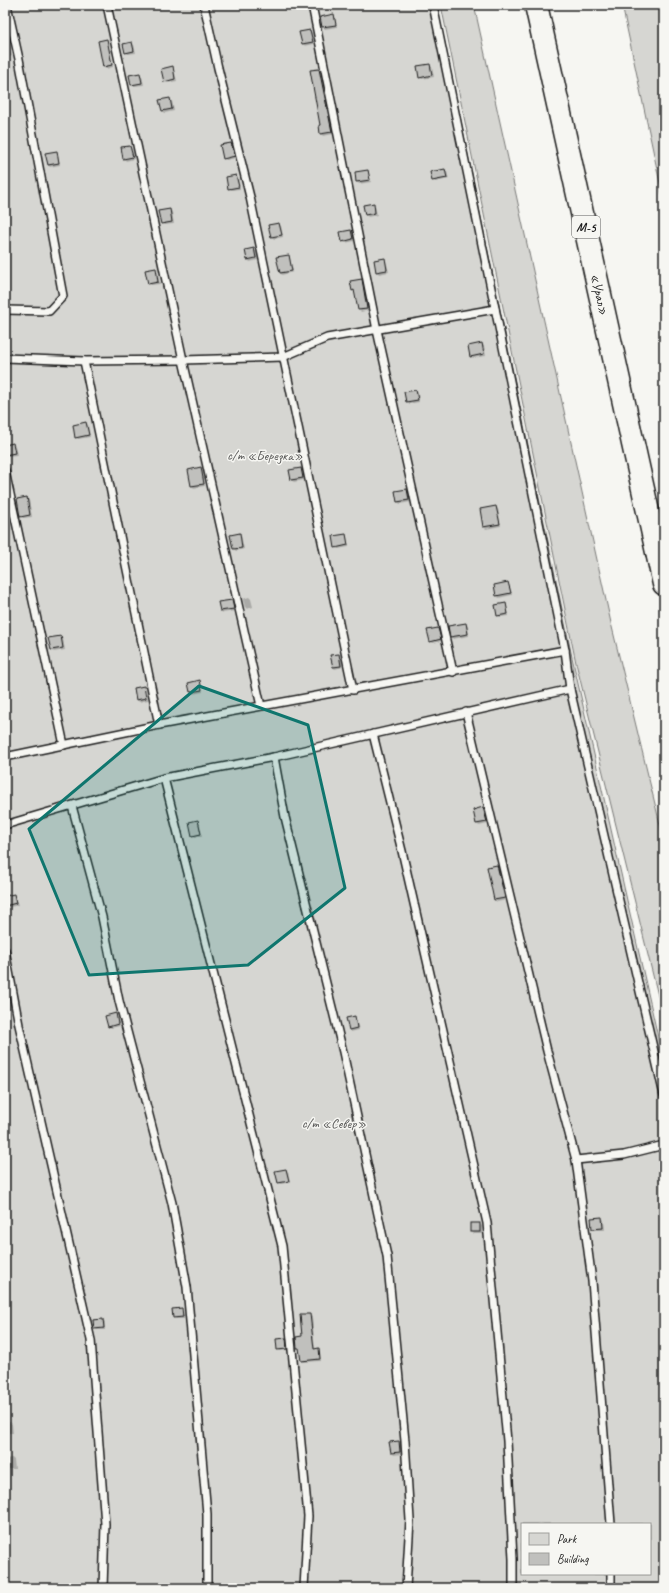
<svg xmlns="http://www.w3.org/2000/svg" width="669" height="1593" viewBox="0 0 669 1593" font-family="Caveat,sans-serif">
	<style>
		.green { fill: #d6d6d2; stroke: #797977; fill-rule: evenodd }
		.shadow { fill: #0003 }
		.building { fill: #c0c0bd; stroke: #1c1c1c }
		.lines { fill: none; stroke-linecap: round; stroke-linejoin: round }
		.lane-casing { stroke: #1c1c1c; stroke-width: 10 }
		.highway-casing { stroke: #1c1c1c; stroke-width: 25 }
		.lane { stroke: #f6f6f2; stroke-width: 7 }
		.highway { stroke: #f6f6f2; stroke-width: 22 }
		.marked { fill: #0f766e; fill-opacity: 0.2; stroke: #0f766e; stroke-width: 3; stroke-linejoin: round }
		.labels { text-anchor: middle; stroke-width: 3; stroke-linejoin: round; paint-order: stroke }
		.shield { fill: #f6f6f2; stroke: #5d5d5c; stroke-width: 1 }
		.shield-label { font-size: 13px; font-weight: bold; fill: #1c1c1c }
		.street-label { font-size: 14px; fill: #1c1c1c; stroke: #f6f6f2 }
		.park-label { font-size: 14px; fill: #545453; stroke: #f6f6f2 }
	</style>
	<rect width="100%" height="100%" fill="#f6f6f2"/>
	<filter id="ink" filterUnits="userSpaceOnUse"><feTurbulence type="fractalNoise" baseFrequency=".025" numOctaves="2"/><feDisplacementMap in="SourceGraphic" scale="8" xChannelSelector="R" yChannelSelector="G"/><feConvolveMatrix kernelMatrix="1 2 1 2 8 2 1 2 1" color-interpolation-filters="sRGB"/></filter>
	<g filter="url(#ink)">
		<g class="green">
			<path d="M5 5H437L572 657 664 1064V1588H5ZM522 1524H650V1574H522Z"/>
			<path d="M441 5H474L611 623 664 841V1020L576 663Z"/>
			<path d="M622 5H661L664 20V202Z"/>
		</g>
		<g class="shadow">
			<path d="M333 15 335 17 337 27 325 29 323 27 321 18Z"/>
			<path d="M310 31 312 33 314 44 305 46 303 44Z"/>
			<path d="M106 40 108 42 113 67 106 69 104 67Z"/>
			<path d="M132 43 134 45 136 53 128 54 126 52Z"/>
			<path d="M5 44H7L9 46 12 56 5 58Z"/>
			<path d="M429 65 432 67 434 77 422 79 420 77Z"/>
			<path d="M172 68 174 70 177 81 167 83 164 81Z"/>
			<path d="M319 70 321 72 334 134 323 136 321 134 320 126H321Z"/>
			<path d="M140 74 142 76 144 85 134 86 132 84Z"/>
			<path d="M170 99 172 101 174 111 165 113 163 111Z"/>
			<path d="M231 144 233 146 236 158 226 160 224 158Z"/>
			<path d="M130 147 132 149 134 159 126 161 124 159Z"/>
			<path d="M56 152 58 154 60 165 50 167 48 165Z"/>
			<path d="M445 170 447 172 449 179 435 182 433 180Z"/>
			<path d="M367 171 369 173 371 182 359 184 357 182 356 173Z"/>
			<path d="M236 176 238 178 240 189 231 190 229 188Z"/>
			<path d="M373 204 375 206 377 215 368 217 366 215Z"/>
			<path d="M170 210 172 212 174 224 164 225 162 223Z"/>
			<path d="M279 224 281 226 283 237 274 239 272 237Z"/>
			<path d="M351 231 353 233 355 241 345 243 343 241Z"/>
			<path d="M254 249 256 251 258 260 250 262 248 260 246 251Z"/>
			<path d="M288 256 290 258 293 272 282 275 280 272Z"/>
			<path d="M384 259 386 261 389 272 379 274 377 272Z"/>
			<path d="M155 269 157 271 160 284 151 285 149 283Z"/>
			<path d="M361 280 363 282 369 310 361 312 359 310 355 292 353 290Z"/>
			<path d="M482 344 484 346 486 356 473 358 471 356Z"/>
			<path d="M416 391 418 393 419 402 409 404 407 402Z"/>
			<path d="M86 423 88 425 90 437 78 439 76 437Z"/>
			<path d="M13 444 15 446 17 455 8 456 6 454 5 446Z"/>
			<path d="M201 469 203 471 205 486 194 488 192 486Z"/>
			<path d="M300 469 302 471 304 480 294 482 291 480Z"/>
			<path d="M407 490 409 492 411 502 400 504 398 502Z"/>
			<path d="M27 498 29 500 32 517 23 518 21 516Z"/>
			<path d="M496 507 498 509 501 526 486 529 484 527 481 510Z"/>
			<path d="M239 534 241 536 244 549 236 551 234 549 231 536Z"/>
			<path d="M345 535 347 537 349 547 338 549 336 547Z"/>
			<path d="M508 584 510 586 512 595 499 598 497 596Z"/>
			<path d="M249 597 251 599 253 607 247 609 245 607 243 599Z"/>
			<path d="M232 601 234 603 235 611 223 613 221 611 219 603Z"/>
			<path d="M505 604 507 606 509 616 500 617 498 615Z"/>
			<path d="M465 624 468 626 469 636 453 639 451 637Z"/>
			<path d="M438 629 440 631 442 641 433 643 431 641Z"/>
			<path d="M61 637 63 639 65 650 54 652 52 650 49 639Z"/>
			<path d="M339 655 341 657 343 667 335 669 333 667Z"/>
			<path d="M199 681 201 684 203 692 193 694 191 692 189 683Z"/>
			<path d="M144 687 146 689 148 700 139 702 137 700Z"/>
			<path d="M483 809 485 811 488 824 479 826 477 824 474 810Z"/>
			<path d="M198 821 200 824 202 836 195 837 193 835Z"/>
			<path d="M497 866 499 868 507 900 497 902 495 900 488 868Z"/>
			<path d="M14 895 18 905 7 908 5 906V897Z"/>
			<path d="M115 1014 117 1017 120 1026 111 1028 109 1026Z"/>
			<path d="M354 1017 356 1019 359 1030 351 1032 349 1030Z"/>
			<path d="M286 1170 288 1172 290 1182 281 1184 279 1182Z"/>
			<path d="M602 1218 604 1220 605 1230H595L593 1228Z"/>
			<path d="M480 1224 482 1226V1234H473L471 1232Z"/>
			<path d="M181 1309 183 1311 184 1319H176L174 1317Z"/>
			<path d="M310 1315 312 1317 315 1350 318 1349 320 1351 321 1361 304 1362 302 1360 300 1350 298 1347 303 1337Z"/>
			<path d="M103 1320 105 1322V1330H97L95 1328Z"/>
			<path d="M285 1339 288 1341V1350L280 1351 278 1349Z"/>
			<path d="M10 1422 12 1424 13 1433H5V1423Z"/>
			<path d="M398 1442 401 1444 402 1454 394 1455 392 1453Z"/>
			<path d="M12 1458 14 1460 15 1469H5V1459Z"/>
		</g>
		<g class="building">
			<path d="M334 14 336 25 322 27 320 17Z"/>
			<path d="M310 30 313 42 302 44 299 32Z"/>
			<path d="M107 39 112 65 103 67 98 41Z"/>
			<path d="M132 42 134 51 125 53 123 44Z"/>
			<path d="M430 64 432 75 419 78 417 66Z"/>
			<path d="M173 66 175 79 164 82 161 69Z"/>
			<path d="M319 69 332 132 320 134 319 125H320L310 70Z"/>
			<path d="M140 73 142 83 131 85 129 75Z"/>
			<path d="M170 98 172 109 162 111 159 100Z"/>
			<path d="M231 143 235 156 223 159 220 145Z"/>
			<path d="M130 146 133 157 123 159 121 147Z"/>
			<path d="M57 151 59 163 48 165 45 153Z"/>
			<path d="M445 169 447 178 432 181 430 172Z"/>
			<path d="M368 170 370 180 356 182 355 172Z"/>
			<path d="M236 175 239 187 228 189 226 177Z"/>
			<path d="M374 203 375 213 365 215 363 205Z"/>
			<path d="M170 209 172 222 161 224 158 211Z"/>
			<path d="M279 223 282 235 271 237 268 225Z"/>
			<path d="M351 230 353 239 342 242 340 232Z"/>
			<path d="M254 248 256 258 247 260 245 250Z"/>
			<path d="M289 255 292 271 280 273 276 257Z"/>
			<path d="M385 258 387 270 376 272 374 260Z"/>
			<path d="M156 268 158 282 148 284 145 270Z"/>
			<path d="M362 279 367 309 358 310 354 290 352 291 350 281Z"/>
			<path d="M482 343 484 354 470 357 468 346Z"/>
			<path d="M416 390 418 400 406 402 404 392Z"/>
			<path d="M86 422 89 435 75 438 73 425Z"/>
			<path d="M13 443 15 453 5 455V445Z"/>
			<path d="M201 467 204 484 191 486 188 470Z"/>
			<path d="M301 468 303 478 291 480 289 470Z"/>
			<path d="M407 489 409 500 397 502 395 491Z"/>
			<path d="M27 497 30 515 20 517 17 499Z"/>
			<path d="M496 506 500 524 483 527 480 509Z"/>
			<path d="M240 533 242 548 233 549 230 535Z"/>
			<path d="M346 534 348 545 335 548 333 536Z"/>
			<path d="M508 582 511 593 496 596 494 585Z"/>
			<path d="M232 600 234 609 220 611 218 602Z"/>
			<path d="M506 603 508 614 497 616 495 605Z"/>
			<path d="M466 623 468 634 450 637 448 626Z"/>
			<path d="M438 628 441 639 430 642 427 630Z"/>
			<path d="M61 636 63 648 51 650 48 638Z"/>
			<path d="M339 654 341 666 333 667 330 655Z"/>
			<path d="M200 680 202 690 190 692 188 683Z"/>
			<path d="M144 686 146 698 136 700 134 688Z"/>
			<path d="M483 807 487 822 476 824 473 810Z"/>
			<path d="M198 820 201 834 192 836 189 822Z"/>
			<path d="M497 865 505 898 494 900 487 867Z"/>
			<path d="M14 894 16 903 5 906V896Z"/>
			<path d="M116 1013 118 1024 108 1027 105 1016Z"/>
			<path d="M355 1016 357 1028 349 1030 346 1018Z"/>
			<path d="M286 1169 289 1181 278 1183 275 1171Z"/>
			<path d="M602 1217 603 1228 592 1229 591 1218Z"/>
			<rect x="470" y="1223" width="10" height="9"/>
			<path d="M182 1308 183 1317 173 1318 172 1309Z"/>
			<path d="M300 1314H310L314 1349 319 1348 320 1359 301 1361 299 1348H297L296 1337 302 1336Z"/>
			<path d="M103 1319 104 1328 94 1329 93 1320Z"/>
			<path d="M286 1338 287 1349 277 1350 276 1339Z"/>
			<path d="M399 1441 400 1452 391 1453 389 1442Z"/>
		</g>
		<g class="lines">
			<g class="lane-casing">
				<g id="lane">
					<path d="M107 5 183 360 261 706"/>
					<path d="M204 5 218 68 250 197 353 690"/>
					<path d="M312 5 377 330 453 672"/>
					<path d="M433 5 565 650 570 689 664 1095"/>
					<path d="M5 310 49 311 63 296 19 59 7 5"/>
					<path d="M5 358 84 361 183 360 283 357 327 338 495 309"/>
					<path d="M84 361 159 725"/>
					<path d="M5 471 64 745"/>
					<path d="M466 712 547 1051 576 1160 592 1281 611 1524"/>
					<path d="M373 734 402 851 487 1223 507 1441 513 1559V1588"/>
					<path d="M5 757 159 725 565 650"/>
					<path d="M274 757 285 817 343 1052 387 1256 405 1441 410 1520 406 1588"/>
					<path d="M164 778 282 1246 308 1516 304 1588"/>
					<path d="M72 806 102 917 119 1001 172 1203 187 1287 207 1514V1588"/>
					<path d="M5 825 164 778 274 757 570 689"/>
					<path d="M5 950 19 1025 91 1340 105 1524 103 1588"/>
					<path d="M576 1160 624 1155 664 1145"/>
					<path d="M611 1588V1574"/>
				</g>
			</g>
			<g class="highway-casing">
				<g id="highway">
					<path id="s1" d="M536 5 664 584"/>
				</g>
			</g>
			<use href="#lane" class="lane"/>
			<use href="#highway" class="highway"/>
		</g>
	</g>
	<path class="marked" d="M199 686 308 725 345 888 248 965 89 975 29 829Z"/>
	<g class="labels">
		<rect class="shield" x="572" y="216" width="28" height="22" rx="3"/>
		<g class="shield-label">
			<text x="586" y="232">М-5</text>
		</g>
		<g class="street-label">
			<text dy="5" stroke="none"><textPath href="#s1" startOffset="296">«Урал»</textPath></text>
		</g>
		<g class="park-label">
			<text x="265" y="460">с/т «Березка»</text>
			<text x="334" y="1128">с/т «Север»</text>
		</g>
	</g>
	<rect width="669" height="1593" fill="none" stroke="#f6f6f2" stroke-width="20"/>
	<rect x="10" y="10" width="649" height="1573" fill="none" stroke="#1c1c1c" stroke-width="1.5" filter="url(#ink)"/>
	<rect x="521" y="1523" width="130" height="52" fill="#f6f6f2" stroke="#9f9f9c"/>
	<rect x="529" y="1533" width="20" height="12" fill="#d6d6d2" stroke="#9f9f9c"/>
	<text x="557" y="1543" font-size="12" fill="#1c1c1c">Park</text>
	<rect x="529" y="1553" width="20" height="12" fill="#c0c0bd" stroke="#9f9f9c"/>
	<text x="557" y="1563" font-size="12" fill="#1c1c1c">Building</text>
</svg>
